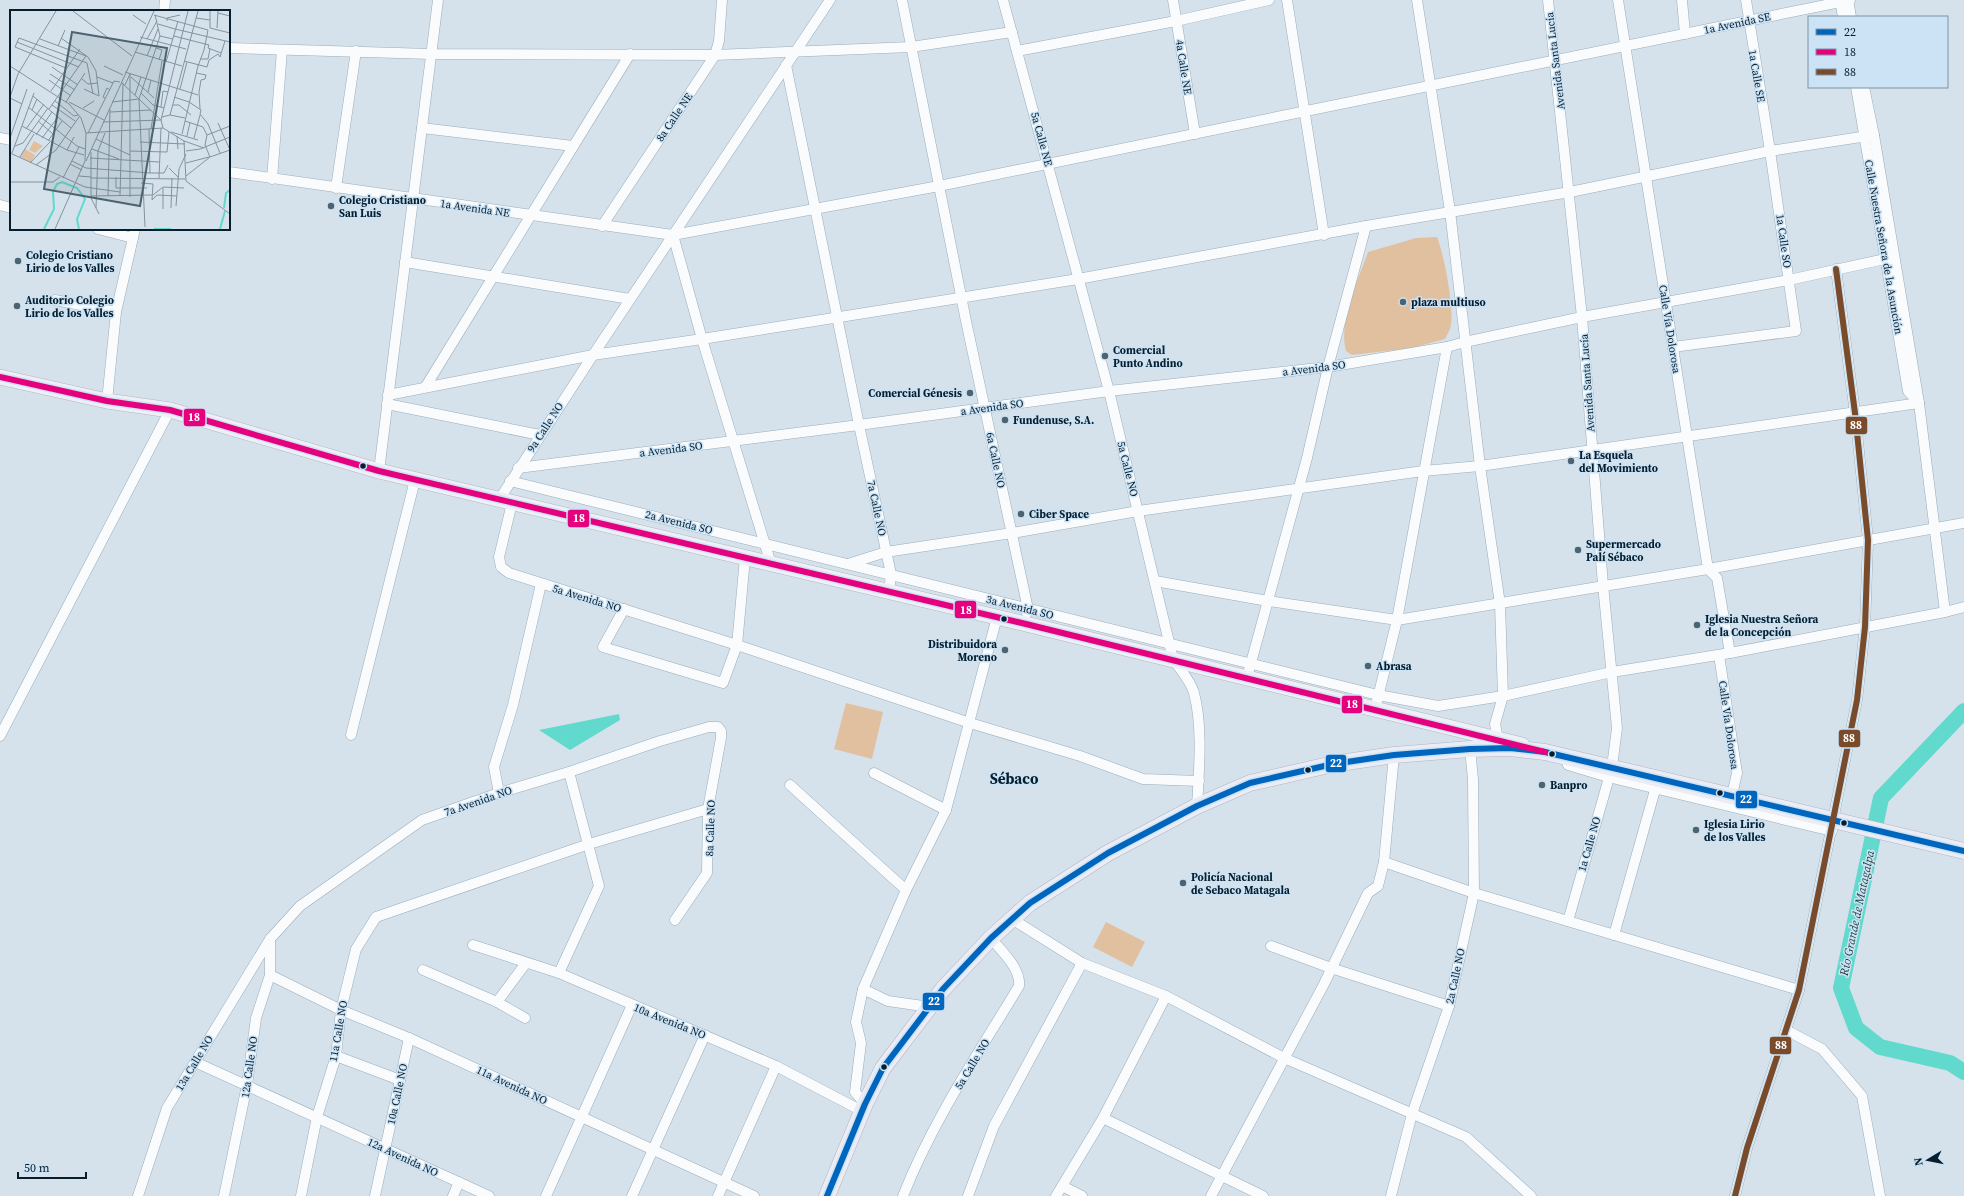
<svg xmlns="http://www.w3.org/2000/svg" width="1964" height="1196" viewBox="0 0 1964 1196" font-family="'Source Serif 4',serif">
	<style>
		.green { fill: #e1c0a0 }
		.water { fill: #61d9cd }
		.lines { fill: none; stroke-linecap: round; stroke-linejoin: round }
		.river { stroke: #61d9cd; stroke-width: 16 }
		.minor-casing { stroke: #9bacb8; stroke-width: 11 }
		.primary-casing { stroke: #b1b5c3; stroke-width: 16 }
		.trunk-casing { stroke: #b1b5c3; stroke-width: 17 }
		.minor { stroke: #f9fbfc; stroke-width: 10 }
		.primary { stroke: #eff0f6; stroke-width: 15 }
		.trunk { stroke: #ececf4; stroke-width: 16 }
		.bus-1-casing { stroke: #cce3f5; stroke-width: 9 }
		.bus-2-casing { stroke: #cce3f5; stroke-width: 9 }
		.bus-3-casing { stroke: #cce3f5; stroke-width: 9 }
		.bus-1 { stroke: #0065bd; stroke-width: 6 }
		.bus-2 { stroke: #e5007d; stroke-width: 6 }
		.bus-3 { stroke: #7a4b2a; stroke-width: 6 }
		.poi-dot { fill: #4e6370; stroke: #cce3f5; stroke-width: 1.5 }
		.bus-dot { fill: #061e2e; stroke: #cce3f5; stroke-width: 1.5 }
		.labels { text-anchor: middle; stroke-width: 3; stroke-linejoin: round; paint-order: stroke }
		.street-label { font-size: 11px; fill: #061e2e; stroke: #cce3f5 }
		.poi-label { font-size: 11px; font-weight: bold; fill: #061e2e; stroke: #cce3f5; text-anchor: start }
		.water-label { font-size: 12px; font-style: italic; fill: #1e3e39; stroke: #cce3f5 }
		.district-label { font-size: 15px; font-weight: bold; fill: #061e2e; stroke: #cce3f5 }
		.inset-river { fill: none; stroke: #61d9cd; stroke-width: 2 }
		.inset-road { fill: none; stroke: #8294a0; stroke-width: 1 }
		.view { fill: #4e6370; fill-opacity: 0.15; stroke: #4e6370; stroke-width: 2 }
		.inset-edge { fill: none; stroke: #061e2e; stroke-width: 2 }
		.line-badge { stroke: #cce3f5; stroke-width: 1.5 }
		.badge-label { font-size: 11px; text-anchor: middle; font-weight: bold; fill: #fff }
	</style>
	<rect width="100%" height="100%" fill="#d5e2ec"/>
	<g class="green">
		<path d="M1437 237C1444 254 1454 307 1451 325 1450 330 1447 335 1445 339L1412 348 1352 355 1346 351C1338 322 1358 280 1368 252L1416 238Z"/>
		<path d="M846 703 883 712 872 759 834 749Z"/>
		<path d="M1106 922 1145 942 1132 967 1093 947Z"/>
	</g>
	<path class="water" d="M619 714 620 720 570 750 539 730Z"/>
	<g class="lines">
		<path class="river" d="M1964 711 1881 798 1841 988 1856 1028 1880 1047 1950 1063 1964 1072"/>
		<g class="minor-casing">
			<g id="minor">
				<path d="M902 0 966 321 1028 609 1027 613"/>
				<path d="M1003 0 1109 391 1173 659C1180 669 1191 681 1194 693 1203 727 1199 771 1197 806"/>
				<path d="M1173 0 1195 134"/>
				<path d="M1287 0 1324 235"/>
				<path d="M1417 0 1450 211 1480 466 1500 604 1503 696 1495 724 1498 739"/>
				<path d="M1548 0 1582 317 1603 585 1617 728 1612 767 1568 921"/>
				<path d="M1618 0 1708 569 1717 578 1730 653"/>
				<path d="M1682 0 1685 34"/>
				<path d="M1840 0 1843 17"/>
				<path d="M1848 0 1851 17"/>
				<path d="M164 11 165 0"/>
				<path d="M229 48 431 54 715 55 911 47 1012 32"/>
				<path d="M1017 51 1176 21 1269 0"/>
				<path d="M786 65 859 425 891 574 889 592"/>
				<path d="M1856 87 1908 391 1919 403"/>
				<path d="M1864 87 1874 135 1919 403 1945 612"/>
				<path d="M422 128 573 146"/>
				<path d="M0 138 11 140"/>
				<path d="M229 172 673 235 939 186 1850 0"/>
				<path d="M272 179 282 50"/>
				<path d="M336 188 356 51"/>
				<path d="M0 205 11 208"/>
				<path d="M602 226 715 55 719 41 722 0"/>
				<path d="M98 229 133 238"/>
				<path d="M673 235 702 339 771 564"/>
				<path d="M405 262 630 299"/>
				<path d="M55 300 116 312"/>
				<path d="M1673 347 1796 331 1770 151 1746 0"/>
				<path d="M426 386 630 54"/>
				<path d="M388 395 593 355 702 339 1078 279 1366 226 1570 192 1770 151 1874 135"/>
				<path d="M107 401 116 312 135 229"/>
				<path d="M387 404 540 435"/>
				<path d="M518 468 859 425 1109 391 1328 367 1447 347 1465 342 1582 317 1789 280 1894 257"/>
				<path d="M379 471 438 0"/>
				<path d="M510 481 1378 695 1438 706 1503 696 1612 672 1730 653 1945 612 1964 607"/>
				<path d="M499 500 593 355 830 0"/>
				<path d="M512 503 499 557 501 567 509 573 737 645 970 723 1080 756 1143 779 1199 781"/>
				<path d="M848 564 886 552 1012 533 1138 511 1423 471 1480 466 1919 403"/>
				<path d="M1155 581 1268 601 1397 620 1708 569 1964 523"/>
				<path d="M624 609 603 647 723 683 737 645 745 558"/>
				<path d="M1719 655 1737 773 1732 795"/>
				<path d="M1249 670 1307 458 1328 367 1366 226"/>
				<path d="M1377 701 1397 620 1447 347"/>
				<path d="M351 735 415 480"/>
				<path d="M0 736 170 410"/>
				<path d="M1568 765 1608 777 1832 831"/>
				<path d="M874 773 946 810"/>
				<path d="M790 785 906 890"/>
				<path d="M499 793 494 767 513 705 541 584"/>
				<path d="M1384 862 1474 893 1799 990"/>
				<path d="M1012 919 1082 963 1166 996 1284 1058 1466 1137 1531 1196"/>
				<path d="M1614 935 1657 783"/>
				<path d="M473 945 559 973 776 1066 862 1111"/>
				<path d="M1271 946 1331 968 1449 1006"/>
				<path d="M423 970 497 1002 525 1018"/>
				<path d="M559 973 599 886 569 772"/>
				<path d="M270 975 341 1010 409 1038 754 1196"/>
				<path d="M863 989 888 1001 930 1007"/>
				<path d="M497 1002 526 963"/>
				<path d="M1786 1030 1822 1049 1862 1096 1880 1196"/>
				<path d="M336 1056 400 1080"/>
				<path d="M195 1062 489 1196"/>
				<path d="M865 1104 855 1092 861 1043 856 1022 863 989 906 890 946 810 997 617"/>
				<path d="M1103 1118 1263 1196"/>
				<path d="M1062 1186 1082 1196"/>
				<path d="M138 1196 167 1108 270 939 300 906 422 820 499 793 569 772 660 741 709 727H718L721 731V738L708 809 707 873 675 920"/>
				<path d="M224 1196 247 1085 256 1018 270 975V939"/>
				<path d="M301 1196 317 1117 336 1056 341 1010 356 949 376 917 589 844 708 809"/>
				<path d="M375 1196 409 1038"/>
				<path d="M453 1196 459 1182"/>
				<path d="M546 1196 632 1005"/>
				<path d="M632 1196 705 1035"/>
				<path d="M718 1196 776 1066"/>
				<path d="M903 1196C932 1122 978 1054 1019 986 1021 968 1001 951 991 938"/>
				<path d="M968 1196 994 1126 1082 963"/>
				<path d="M1056 1196 1103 1118 1166 996"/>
				<path d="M1211 1196 1324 984 1368 893 1378 886 1384 862 1394 755"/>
				<path d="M1391 1196 1412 1114 1449 1006 1474 893 1473 779 1470 749"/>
				<path d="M1735 1196 1747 1148 1799 990 1857 700 1865 627 1868 540 1855 413 1836 269"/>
			</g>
		</g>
		<g class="primary-casing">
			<path id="primary" d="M0 377 107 401 170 410 379 471 1026 624 1522 745"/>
		</g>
		<g class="trunk-casing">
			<path id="trunk" d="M827 1196 865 1104 883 1068 943 989 991 938 1030 903 1108 853 1197 806 1250 783 1333 764 1394 755 1470 749 1510 748 1545 752 1964 851"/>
		</g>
		<use href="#minor" class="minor"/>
		<use href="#primary" class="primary"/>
		<use href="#trunk" class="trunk"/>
		<g class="bus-1-casing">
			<path id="bus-1" d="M827 1196 865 1104 883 1068 943 989 991 938 1030 903 1108 853 1197 806 1250 783 1333 764 1394 755 1470 749 1510 748 1545 752 1964 851"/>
		</g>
		<g class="bus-2-casing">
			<path id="bus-2" d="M0 377 107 401 170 410 379 471 1026 624 1545 752"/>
		</g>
		<g class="bus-3-casing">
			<path id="bus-3" d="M1735 1196 1747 1148 1799 990 1857 700 1865 627 1868 540 1855 413 1836 269"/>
		</g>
		<use href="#bus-1" class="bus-1"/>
		<use href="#bus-2" class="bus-2"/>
		<use href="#bus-3" class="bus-3"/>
	</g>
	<g class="poi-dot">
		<circle cx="331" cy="206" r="4"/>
		<circle cx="18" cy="261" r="4"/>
		<circle cx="1403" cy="302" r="4"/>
		<circle cx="17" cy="306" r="4"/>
		<circle cx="1105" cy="356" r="4"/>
		<circle cx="970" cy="393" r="4"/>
		<circle cx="1005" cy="420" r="4"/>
		<circle cx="1571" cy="461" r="4"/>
		<circle cx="1021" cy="514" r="4"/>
		<circle cx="1578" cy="550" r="4"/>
		<circle cx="1697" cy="625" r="4"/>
		<circle cx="1005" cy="650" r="4"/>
		<circle cx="1368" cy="666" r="4"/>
		<circle cx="1542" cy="785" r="4"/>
		<circle cx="1696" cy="830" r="4"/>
		<circle cx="1183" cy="883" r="4"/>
	</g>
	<g class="bus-dot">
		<circle cx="363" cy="466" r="3.5"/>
		<circle cx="1004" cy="619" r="3.5"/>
		<circle cx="1552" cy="754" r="3.5"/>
		<circle cx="1308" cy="770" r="3.5"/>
		<circle cx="1720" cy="793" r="3.5"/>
		<circle cx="1844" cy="823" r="3.5"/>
		<circle cx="884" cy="1067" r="3.5"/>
	</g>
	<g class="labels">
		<g class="street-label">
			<text transform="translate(1737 23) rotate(-12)" y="4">1a Avenida SE</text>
			<text transform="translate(1555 61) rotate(-97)" y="4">Avenida Santa Lucía</text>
			<text transform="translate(1184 67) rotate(81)" y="4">4a Calle NE</text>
			<text transform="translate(1757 76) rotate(80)" y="4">1a Calle SE</text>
			<text transform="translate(674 117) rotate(-56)" y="4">8a Calle NE</text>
			<text transform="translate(1042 139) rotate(75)" y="4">5a Calle NE</text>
			<text transform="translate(475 208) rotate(8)" y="4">1a Avenida NE</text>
			<text transform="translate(1784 241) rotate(82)" y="4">1a Calle SO</text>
			<text transform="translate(1884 247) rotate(80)" y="4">Calle Nuestra Señora de la Asunción</text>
			<text transform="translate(1670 329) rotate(81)" y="4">Calle Vía Dolorosa</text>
			<text transform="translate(1314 368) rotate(-7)" y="4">a Avenida SO</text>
			<text transform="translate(1587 383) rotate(-94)" y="4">Avenida Santa Lucía</text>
			<text transform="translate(992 407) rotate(-8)" y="4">a Avenida SO</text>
			<text transform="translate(545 427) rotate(-57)" y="4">9a Calle NO</text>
			<text transform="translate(671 449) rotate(-7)" y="4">a Avenida SO</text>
			<text transform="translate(996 460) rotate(78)" y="4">6a Calle NO</text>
			<text transform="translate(1128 469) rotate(76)" y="4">5a Calle NO</text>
			<text transform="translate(877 508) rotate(78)" y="4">7a Calle NO</text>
			<text transform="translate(679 522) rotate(14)" y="4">2a Avenida SO</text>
			<text transform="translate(587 598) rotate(17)" y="4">5a Avenida NO</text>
			<text transform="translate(1020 607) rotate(14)" y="4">3a Avenida SO</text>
			<text transform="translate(1729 725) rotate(82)" y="4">Calle Vía Dolorosa</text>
			<text transform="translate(478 801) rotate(-19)" y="4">7a Avenida NO</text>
			<text transform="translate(710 828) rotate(-88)" y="4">8a Calle NO</text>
			<text transform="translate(1589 844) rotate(-74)" y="4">1a Calle NO</text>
			<text transform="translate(1455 976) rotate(-78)" y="4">2a Calle NO</text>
			<text transform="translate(670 1021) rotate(22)" y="4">10a Avenida NO</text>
			<text transform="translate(338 1031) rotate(-80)" y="4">11a Calle NO</text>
			<text transform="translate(194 1063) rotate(-59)" y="4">13a Calle NO</text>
			<text transform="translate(972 1064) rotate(-59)" y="4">5a Calle NO</text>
			<text transform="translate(249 1067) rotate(-82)" y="4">12a Calle NO</text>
			<text transform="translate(512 1085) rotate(25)" y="4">11a Avenida NO</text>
			<text transform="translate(397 1094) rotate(-78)" y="4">10a Calle NO</text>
			<text transform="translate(403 1157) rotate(25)" y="4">12a Avenida NO</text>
		</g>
		<g class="poi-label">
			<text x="339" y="204">Colegio Cristiano<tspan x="339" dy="13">San Luis</tspan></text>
			<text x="26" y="259">Colegio Cristiano<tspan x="26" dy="13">Lirio de los Valles</tspan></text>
			<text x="25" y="304">Auditorio Colegio<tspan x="25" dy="13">Lirio de los Valles</tspan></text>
			<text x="1411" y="306">plaza multiuso</text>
			<text x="1113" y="354">Comercial<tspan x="1113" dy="13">Punto Andino</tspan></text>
			<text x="962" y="397" text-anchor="end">Comercial Génesis</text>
			<text x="1013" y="424">Fundenuse, S.A.</text>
			<text x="1579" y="459">La Esquela<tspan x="1579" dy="13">del Movimiento</tspan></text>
			<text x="1029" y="518">Ciber Space</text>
			<text x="1586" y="548">Supermercado<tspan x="1586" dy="13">Palí Sébaco</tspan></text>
			<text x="1705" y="623">Iglesia Nuestra Señora<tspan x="1705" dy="13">de la Concepción</tspan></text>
			<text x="997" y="648" text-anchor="end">Distribuidora<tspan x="997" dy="13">Moreno</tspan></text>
			<text x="1376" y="670">Abrasa</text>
			<text x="1550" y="789">Banpro</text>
			<text x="1704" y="828">Iglesia Lirio<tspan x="1704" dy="13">de los Valles</tspan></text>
			<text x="1191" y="881">Policía Nacional<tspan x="1191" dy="13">de Sebaco Matagala</tspan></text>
		</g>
		<g class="water-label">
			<text transform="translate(1857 913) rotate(-78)" y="4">Río Grande de Matagalpa</text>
		</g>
		<g class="district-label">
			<text x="1014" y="784">Sébaco</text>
		</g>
	</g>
	<g transform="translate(10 10)">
		<rect width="220" height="220" fill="#d5e2ec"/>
		<path d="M24 131 33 136 25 143 19 140ZM15 139 25 145 21 152 11 147Z" fill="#e1c0a0"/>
		<path class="inset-river" d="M214 198 216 183 220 180M34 219 44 199 43 182 47 174 52 172 67 178 75 189 67 209 69 219M144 219H161M210 219 215 201"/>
		<path class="inset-road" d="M63 1 122 46M200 1V18L220 23M208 3 220 6M123 5 136 14M144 5 198 20 194 40 188 56M186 8 200 10M157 11V8L170 5M148 14 165 19M207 18 208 1M165 19 220 32M150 26 163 29M164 26 199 35 198 38 211 43M130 27 176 39M51 28 78 47 86 61 89 86 74 79M30 29 76 46M137 29 147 11M7 32 69 57M48 36 55 20M146 38 152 40 149 50M125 42 172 56M137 46 148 19M190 49H198L200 39M174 51 197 57 199 50 208 44 210 47 215 31M156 52 168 11M0 56 59 94 71 108 76 123 75 151 45 219M94 56 113 65M42 57 68 75M56 58 5 37 9 28 77 53 83 84M115 62 188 85M186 63 196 65 195 69 191 70 189 82 190 99M40 64 65 80M87 67 103 73M121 67 144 88M72 69 78 74 88 73M39 70 61 86M111 72 151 110 153 118 174 131 176 171 220 204M115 75 120 64M170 79 177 52M41 81 70 39M138 82 141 70M131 83 143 95 154 98M125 85 131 67M23 86 61 118M0 87 8 64 46 1M164 87 179 92 191 100 190 104 198 114 210 143M0 88 12 94M95 88 93 87 97 78 100 80M45 91 64 106 68 105M56 92 75 63M59 92 94 110M102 92 129 89M42 95 65 111M163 95H169L181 105M18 97 67 136 75 139M151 97 153 81 158 82M73 98 84 91M39 99 76 46M22 100 27 89M100 102 141 100M160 105 188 1M152 107 160 105 175 108M28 111 43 124M175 111 193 117 197 125 195 135 200 147M93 112 151 110 178 1M208 113 220 140M12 116 57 140 74 145M16 119 34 94M139 119 140 163M141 119 152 51M161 122 188 130M76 123 153 118M78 123 104 71 110 72M172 124 188 56M26 125 42 102M197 125 220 116M167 126 168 139M177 126 180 112M0 128 17 79M32 128 48 107M184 128 190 105M86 129 120 145M38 131 52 111M174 131 194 138M130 132 175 134M5 136 13 133 38 98M82 139 109 149M57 140 64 127M120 141 157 142 159 122M176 141 190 139 220 127M81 142V188L89 204M0 143 75 177 110 182M2 143 24 83M10 147 24 124M80 148 149 152M62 151 76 158 140 163H154L158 155M76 151 144 1M20 153 40 132M176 153 199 147M60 154 72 160M26 155 46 140 69 107M159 158 168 167M69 166 81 167M176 166 200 147 220 140M106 167V178H137M53 168 69 137M81 168 175 169M149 168 151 118M0 172H43L50 167M131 173 143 174 142 190 147 185 167 186M153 178V199M143 185 153 177 174 178M81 186 142 185M98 186 100 99M110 186 113 73M120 187V64M166 196 169 159 176 144M86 198 88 141 95 123M161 198 162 168M135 217 129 89 150 26 145 5"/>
		<path class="view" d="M62 22 157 38 130 196 34 179Z"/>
		<rect width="220" height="220" class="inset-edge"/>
	</g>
	<g class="line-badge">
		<rect x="183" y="408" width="23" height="19" rx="4" fill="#e5007d"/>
		<rect x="1845" y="416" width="23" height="19" rx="4" fill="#7a4b2a"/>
		<rect x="567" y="509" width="23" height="19" rx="4" fill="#e5007d"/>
		<rect x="954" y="600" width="23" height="19" rx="4" fill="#e5007d"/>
		<rect x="1341" y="695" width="22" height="19" rx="4" fill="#e5007d"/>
		<rect x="1838" y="729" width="23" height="19" rx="4" fill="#7a4b2a"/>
		<rect x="1325" y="754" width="22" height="19" rx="4" fill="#0065bd"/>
		<rect x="1735" y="790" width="23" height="19" rx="4" fill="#0065bd"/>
		<rect x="922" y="992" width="23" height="19" rx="4" fill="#0065bd"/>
		<rect x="1769" y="1036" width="23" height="19" rx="4" fill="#7a4b2a"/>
	</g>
	<g class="badge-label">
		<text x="194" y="421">18</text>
		<text x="1856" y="429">88</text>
		<text x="579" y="522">18</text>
		<text x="966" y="614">18</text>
		<text x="1352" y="708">18</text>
		<text x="1849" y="742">88</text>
		<text x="1336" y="767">22</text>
		<text x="1746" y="803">22</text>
		<text x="934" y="1005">22</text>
		<text x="1781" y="1049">88</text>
	</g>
	<rect x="1808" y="16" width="140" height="72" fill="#cce3f5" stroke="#7d94a5"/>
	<rect x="1816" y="29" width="20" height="6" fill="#0065bd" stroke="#7d94a5"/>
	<text x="1844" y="36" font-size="12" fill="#061e2e">22</text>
	<rect x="1816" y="49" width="20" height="6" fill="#e5007d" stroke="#7d94a5"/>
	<text x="1844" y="56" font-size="12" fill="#061e2e">18</text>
	<rect x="1816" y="69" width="20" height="6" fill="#7a4b2a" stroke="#7d94a5"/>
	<text x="1844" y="76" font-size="12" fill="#061e2e">88</text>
	<g transform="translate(1928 1160) rotate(260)" stroke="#cce3f5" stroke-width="3" paint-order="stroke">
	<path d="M0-3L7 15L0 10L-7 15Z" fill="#061e2e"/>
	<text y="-6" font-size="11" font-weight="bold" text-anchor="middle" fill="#061e2e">N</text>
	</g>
	<path d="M18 1172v6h68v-6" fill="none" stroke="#061e2e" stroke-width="2"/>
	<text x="24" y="1172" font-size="12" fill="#061e2e" stroke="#cce3f5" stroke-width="3" paint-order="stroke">50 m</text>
</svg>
